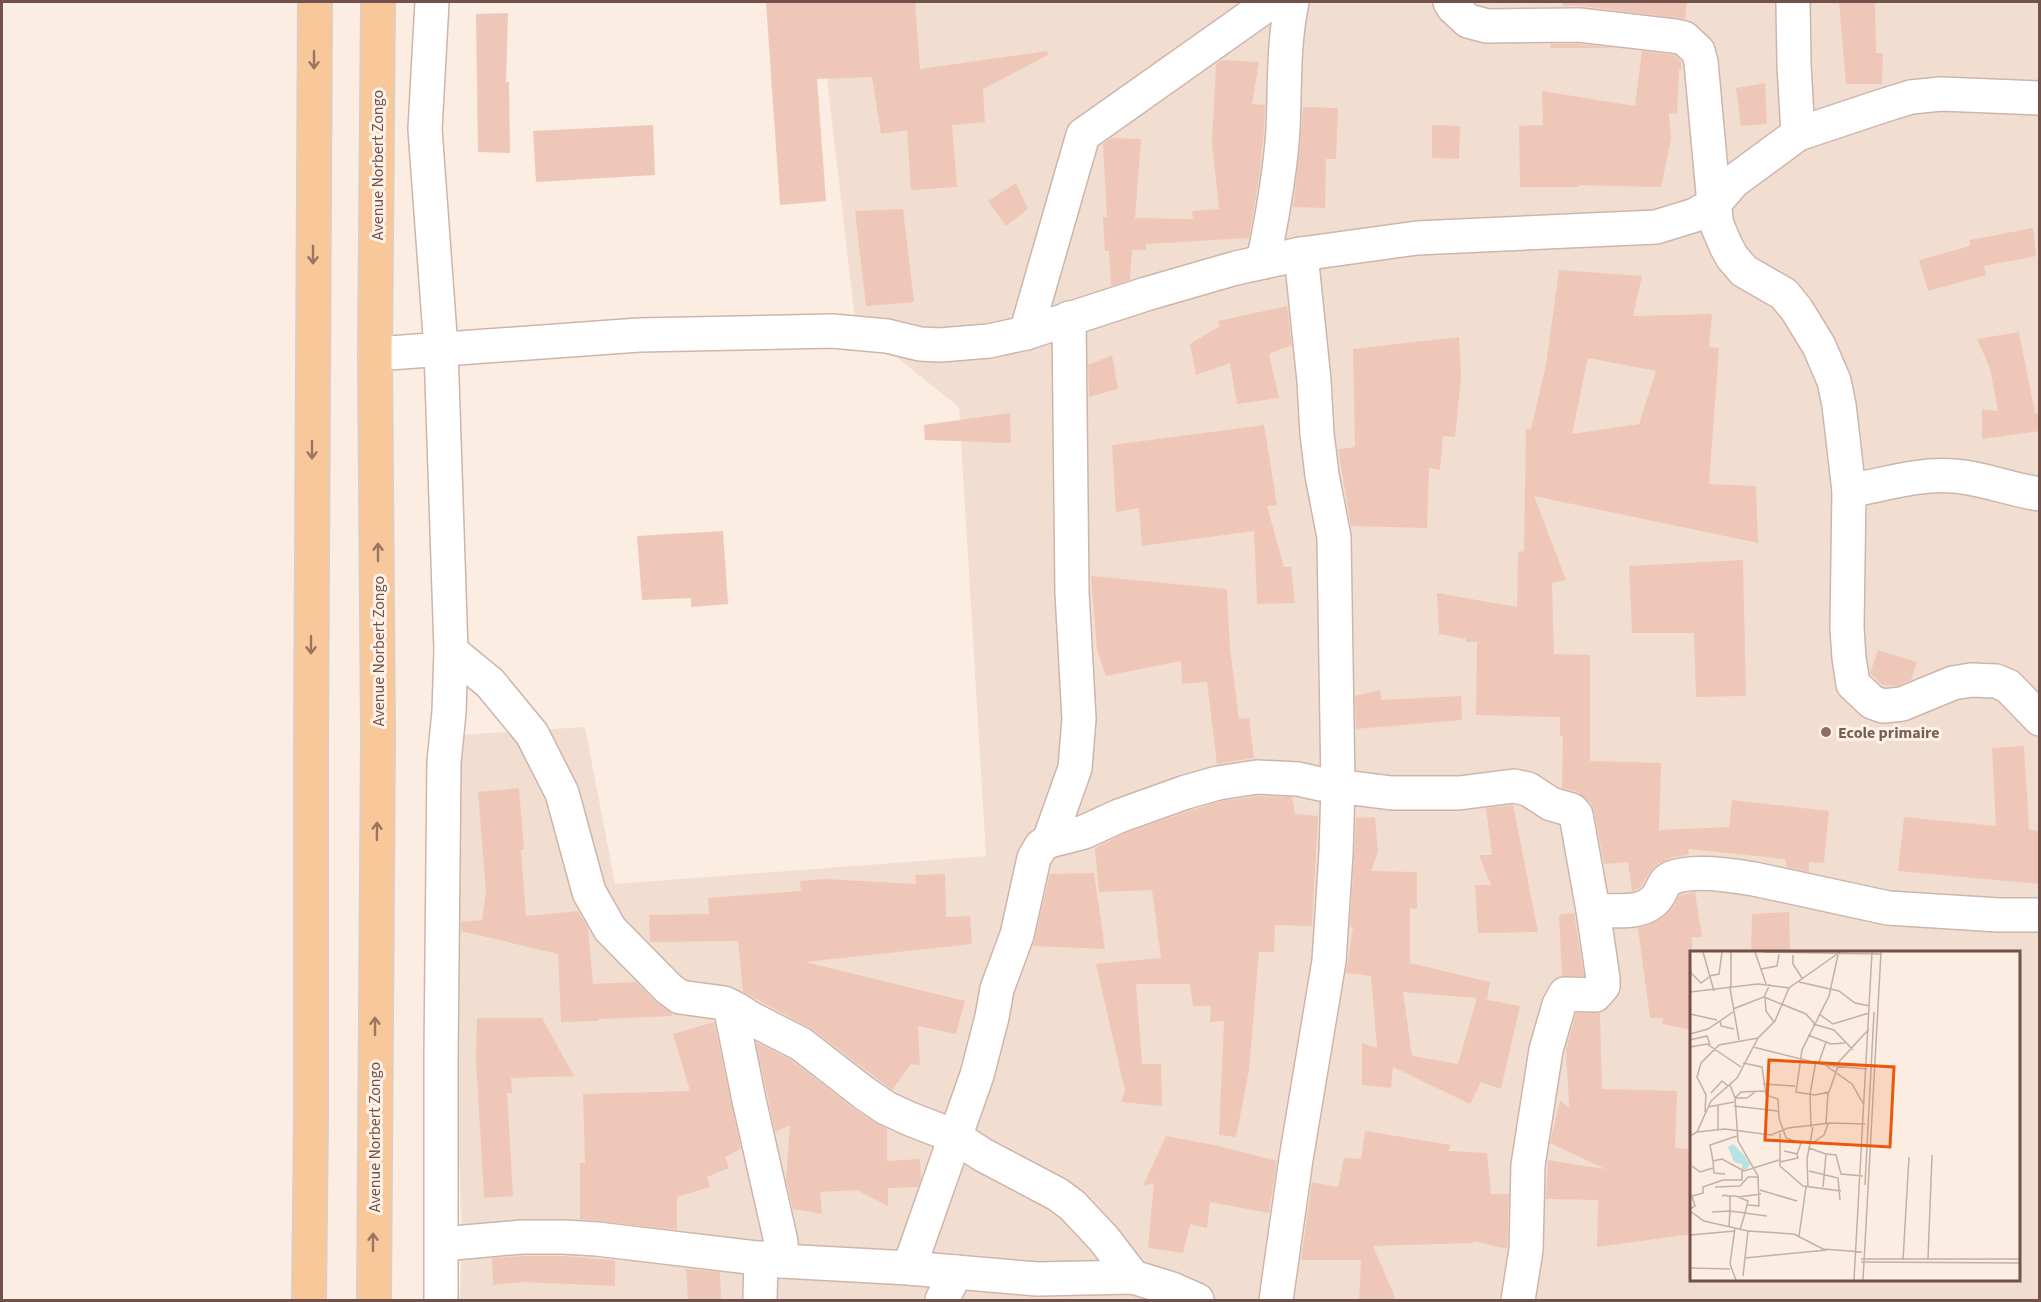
<svg xmlns="http://www.w3.org/2000/svg" width="2041" height="1302" viewBox="0 0 2041 1302" font-family="'Source Sans 3',sans-serif">
	<style>
		.residential { fill: #f2ded0; fill-rule: evenodd }
		.building { fill: #efc7b9; fill-rule: evenodd }
		.lines { fill: none; stroke-linecap: round; stroke-linejoin: round }
		.minor-casing { stroke: #ceb5ab; stroke-width: 36 }
		.primary-casing { stroke: #d7cecc; stroke-width: 36 }
		.minor { stroke: #fff; stroke-width: 33 }
		.primary { stroke: #f8c89b; stroke-width: 33 }
		.oneway { stroke: #9a7562 }
		.education-dot { fill: #8d6e63; stroke: #fef1e7; stroke-width: 2 }
		.labels { text-anchor: middle; stroke-width: 6; stroke-linejoin: round; paint-order: stroke }
		.street-label { font-size: 16px; fill: #715149; stroke: #fef1e7 }
		.education-label { font-size: 16px; font-weight: bold; fill: #785e54; stroke: #fef1e7; text-anchor: start }
		.inset-road { fill: none; stroke: #c4afa4; stroke-width: 1.5 }
		.view { fill: #e8590c; fill-opacity: 0.15; stroke: #e8590c; stroke-width: 3 }
		.inset-edge { fill: none; stroke: #715149; stroke-width: 3 }
	</style>
	<rect width="100%" height="100%" fill="#fbede1"/>
	<path class="residential" d="M818 2H2039V1300H460L462 1233 454 1030 458 735 585 727 615 884 986 856 959 407 880 344 858 345ZM1692 952H2018V1280H1692Z"/>
	<g class="building">
		<path d="M766 2H915L920 69 1047 51 1048 55 983 89 985 122 952 125 957 187 911 190 907 130 881 134 872 77 817 79 826 201 780 205Z"/>
		<path d="M1563 2H1687L1685 19 1581 6H1562Z"/>
		<path d="M1839 2H1875L1876 53H1883L1882 84H1846Z"/>
		<path d="M508 13 506 82H509L510 153 478 152 476 14Z"/>
		<path d="M1551 44H1578L1615 48H1550Z"/>
		<path d="M1642 51 1675 55 1681 61V70H1679L1677 114 1669 113 1671 139 1661 187 1579 185V187H1520L1519 126 1543 125 1542 91 1635 106Z"/>
		<path d="M1222 60 1259 62 1252 104 1265 105 1264 129 1259 178 1249 238 1146 244V250H1132L1130 280 1111 286 1109 251H1105L1103 217H1107L1103 144 1111 138 1141 139 1135 218 1193 219 1192 211 1219 209 1212 143 1216 64Z"/>
		<path d="M1765 83 1767 124 1741 126 1736 88Z"/>
		<path d="M1303 107 1338 108 1336 159H1326L1325 208 1293 207 1300 148Z"/>
		<path d="M653 125 655 175 536 182 533 131Z"/>
		<path d="M1432 125 1460 126 1459 159 1432 158Z"/>
		<path d="M1016 183 1028 209 1006 226 988 201Z"/>
		<path d="M903 209 914 302 866 306 855 211Z"/>
		<path d="M2033 228 2036 256 1984 266 1986 275 1928 291 1919 260 1970 246V240Z"/>
		<path d="M1559 270 1642 276 1633 316 1712 314 1709 347 1719 348 1709 484 1756 486 1758 543 1534 496 1566 580 1552 583 1554 654 1590 655V761L1661 763 1659 830 1729 827 1732 800 1829 811 1824 863 1809 862V872L1787 867 1785 859 1688 849 1689 855 1674 857 1658 864 1650 872 1640 888 1632 891 1628 862 1604 864 1594 812 1591 803 1578 792 1562 788 1563 736H1560V717L1476 715 1477 642H1466V639L1439 634 1437 593 1517 607 1518 552 1524 551 1526 429H1531L1546 365ZM1588 358 1656 371 1639 424 1572 434Z"/>
		<path d="M1287 306 1292 345 1269 354 1279 398 1237 404 1230 363 1196 375 1190 344 1220 326 1218 321Z"/>
		<path d="M2019 332 2035 413H2040V431L1982 439V409L1998 411 1990 368 1977 339Z"/>
		<path d="M1459 337 1461 376 1455 437 1443 436 1440 470 1429 468 1427 528 1351 526 1338 449 1355 447 1353 349Z"/>
		<path d="M1112 355 1118 389 1089 397 1088 365Z"/>
		<path d="M1010 413 1011 443 925 440 924 425Z"/>
		<path d="M1264 425 1277 505 1267 506 1284 567H1291L1295 603 1257 604 1254 531 1142 546 1139 508 1116 512 1112 445Z"/>
		<path d="M723 531 728 604 691 607V598L642 600 637 536Z"/>
		<path d="M1743 560 1746 696 1696 697 1694 633H1632L1629 566Z"/>
		<path d="M1091 576 1227 589 1230 649 1239 719 1249 718 1254 758 1217 764 1207 682 1182 684 1181 661 1106 676 1097 650Z"/>
		<path d="M1878 650 1917 662 1911 680 1897 686 1882 685 1870 673Z"/>
		<path d="M1380 690 1381 700 1461 696 1462 720 1356 729 1355 696Z"/>
		<path d="M2024 746 2029 830 2040 831V884L1898 871 1904 817 1996 826 1992 748Z"/>
		<path d="M519 788 524 849 521 850 526 916 578 911 588 928 593 984 636 982 656 1002 672 1013V1016L599 1019V1021L561 1022 558 954 461 931V922L482 920 486 893 478 792Z"/>
		<path d="M1258 796 1292 797 1295 814 1318 816 1312 926 1275 925 1274 952H1259L1249 1070 1236 1137 1219 1135 1224 1021 1210 1022 1211 1006H1193L1190 984H1136L1142 1064H1161L1162 1106 1121 1102 1125 1091 1096 964 1161 958 1152 890 1099 892 1095 848 1126 833 1192 810 1222 801Z"/>
		<path d="M1513 805 1538 932 1478 933 1475 885H1491L1479 855H1492L1486 808Z"/>
		<path d="M1375 817 1378 852 1371 871 1417 872V909L1410 908V963L1490 982 1487 999H1483L1520 1006 1501 1089 1481 1082 1470 1104 1393 1067 1391 1088 1362 1085V1043L1377 1048 1371 976 1346 973 1353 927H1350L1356 818ZM1403 992 1477 998 1458 1064 1412 1056Z"/>
		<path d="M1094 873 1105 949 1033 946 1050 874Z"/>
		<path d="M945 874 946 917 970 916 972 944 805 962 965 1001 956 1034 918 1026 920 1065 911 1064 892 1090 812 1029 743 992 738 941 650 942 649 915 709 914 708 898 801 891 800 881 825 879 916 884 915 875Z"/>
		<path d="M1695 892 1702 937H1692V1030L1662 1024 1663 1018H1650L1638 928 1651 924 1662 918 1674 906 1680 895Z"/>
		<path d="M1789 912 1790 952H1751L1752 914Z"/>
		<path d="M1574 913 1584 976H1562L1559 915Z"/>
		<path d="M1576 1013H1600L1602 1089 1677 1091 1675 1148 1692 1149V1234L1597 1247 1598 1200 1546 1199 1548 1160 1605 1169 1550 1143 1560 1101 1569 1107 1566 1050Z"/>
		<path d="M477 1018H542L574 1076 511 1078 512 1093H507L513 1196 484 1198 476 1059Z"/>
		<path d="M714 1022 741 1149 725 1157 729 1168 707 1177 710 1187 677 1197V1230L580 1219V1163H585L583 1094 690 1091 673 1034Z"/>
		<path d="M756 1042 791 1060 853 1108 887 1129V1161L920 1159 921 1179 918 1187 888 1188V1206L857 1190 820 1192 818 1169 822 1214 793 1209 786 1180 790 1125 775 1132Z"/>
		<path d="M1365 1131 1451 1145 1448 1151 1487 1153 1491 1194H1509L1507 1249 1473 1241V1243L1373 1246 1396 1300H1359L1361 1260H1301L1312 1182 1338 1187 1344 1158 1361 1159Z"/>
		<path d="M1166 1136 1219 1146 1277 1161 1269 1213 1210 1202 1207 1228 1190 1224 1183 1253 1148 1248 1154 1183 1143 1186Z"/>
		<path d="M523 1256H563L615 1260V1286L522 1282 493 1285 492 1258Z"/>
		<path d="M686 1269 720 1272 721 1300H688Z"/>
	</g>
	<g class="lines">
		<g class="minor-casing">
			<g id="minor">
				<path d="M432 2 425 129 441 349 451 651 449 712 444 762 441 1056V1300"/>
				<path d="M1450 2 1453 7 1468 21 1487 26 1579 25 1674 36 1684 38 1698 51 1701 62 1714 204 1717 225 1726 246 1732 257 1744 271 1784 294 1797 310 1819 346 1834 381 1839 405 1849 491 1847 628 1849 658 1853 684 1872 702 1883 706 1902 704 1953 683 1971 680 1996 681 2008 686 2040 719"/>
				<path d="M1793 2 1794 65 1798 134"/>
				<path d="M1263 262C1272 219 1280 175 1283 130 1285 87 1283 44 1292 2"/>
				<path d="M1026 333 1083 135 1271 2"/>
				<path d="M375 354 639 335 832 331 887 336 920 344 940 345 989 341 1026 333 1146 294 1236 268 1301 254 1417 238 1656 227 1695 215 1714 204 1734 181 1798 134 1882 106 1911 97 1941 94 2040 98"/>
				<path d="M1849 491C1882 485 1919 473 1954 476 1983 478 2011 490 2040 494"/>
				<path d="M451 651 490 683 532 734 562 793 589 892 610 929 669 989 680 997 724 1003 736 1009 750 1018 801 1044 864 1093 886 1108 910 1119 954 1136 983 1155 1057 1194 1072 1205 1104 1239 1133 1277"/>
				<path d="M1049 841 1075 768 1079 719 1072 592 1069 318"/>
				<path d="M1593 910C1614 910 1645 916 1658 896 1663 889 1663 882 1671 878 1692 869 1732 875 1754 879L1888 908 1999 915H2040"/>
				<path d="M730 1006 749 1100 781 1242 782 1261"/>
				<path d="M442 1244 522 1237H564L597 1239 782 1261 909 1268 1037 1279 1133 1277 1172 1289 1197 1300"/>
				<path d="M909 1268 977 1075 992 1017 997 989 1017 935 1034 858 1041 846 1049 841 1084 832 1119 816 1186 792 1218 783 1257 777 1298 779 1320 784 1392 793H1459L1514 786 1528 789 1551 804 1572 810 1576 815 1593 910 1603 979V986L1595 995 1565 994 1559 1005 1546 1050 1528 1165 1526 1250 1518 1300"/>
				<path d="M760 1300 761 1258"/>
				<path d="M942 1300 956 1272"/>
				<path d="M1276 1300 1296 1159 1329 961 1336 853 1338 787 1334 537 1322 475 1317 434 1314 381 1301 254"/>
			</g>
		</g>
		<g class="primary-casing">
			<g id="primary">
				<path d="M309 1300 311 1118V746L315 2"/>
				<path d="M374 1300 378 735 375 354 378 2"/>
			</g>
		</g>
		<use href="#minor" class="minor"/>
		<use href="#primary" class="primary"/>
	</g>
	<defs><path id="oneway-shaft" d="M-6 0H5M1.5-3L5.5 0L1.5 3" fill="none" stroke-width="1.6" stroke-linecap="round" stroke-linejoin="round" transform="scale(1.5)"/></defs>
	<g class="oneway">
		<use href="#oneway-shaft" transform="translate(314 60) rotate(90)"/>
		<use href="#oneway-shaft" transform="translate(313 255) rotate(90)"/>
		<use href="#oneway-shaft" transform="translate(312 450) rotate(90)"/>
		<use href="#oneway-shaft" transform="translate(378 552) rotate(-90)"/>
		<use href="#oneway-shaft" transform="translate(311 645) rotate(90)"/>
		<use href="#oneway-shaft" transform="translate(377 831) rotate(-89)"/>
		<use href="#oneway-shaft" transform="translate(375 1026) rotate(-90)"/>
		<use href="#oneway-shaft" transform="translate(373 1242) rotate(-90)"/>
	</g>
	<circle class="education-dot" cx="1826" cy="732" r="6"/>
	<g class="labels">
		<g class="street-label">
			<text transform="translate(377 165) rotate(-90)" y="6">Avenue Norbert Zongo</text>
			<text transform="translate(378 651) rotate(-90)" y="6">Avenue Norbert Zongo</text>
			<text transform="translate(374 1137) rotate(-90)" y="6">Avenue Norbert Zongo</text>
		</g>
		<g class="education-label">
			<text x="1838" y="738">Ecole primaire</text>
		</g>
	</g>
	<g transform="translate(1690 951)">
		<rect width="330" height="330" fill="#fbede1"/>
		<path d="M43 193 55 205 60 213 57 218 52 219V213L44 211 38 196Z" fill="#b6e3e3"/>
		<path class="inset-road" d="M13 1 24 40M41 1V37M65 1 76 33M74 1 191 3M103 4V13L112 27M148 4 139 45 112 99 106 141 125 144 139 141 148 115M0 14 1 22 11 32 19 26M71 18 87 15 89 3M19 25 29 23 32 1M109 31 149 40 165 52 180 55M40 37 49 89M0 41 68 33 99 37M74 46 116 63 124 72M75 47 76 60 84 71M43 58 74 46 80 33M0 63 27 69M129 63 143 73 179 62M30 69 31 75 44 78M123 73 144 79 163 99M0 83 18 78 43 61M118 84 141 93 155 92M0 89 17 85 20 94M0 96 17 93 51 116M63 96 135 114 177 118M129 111 136 91M53 112 72 116 76 144 88 148 89 167 96 187 111 192 107 203M135 114 162 133 174 154M146 114 179 78M73 133 105 135M40 134 45 147 48 190 68 225 69 255 58 254M21 142 32 130 38 135M45 147 51 141 75 140M45 147H57L65 141M28 155V178M44 155 88 160M18 156 44 151M15 161 16 144 7 126 11 112 29 94 68 87M136 173 138 141M121 176 120 143 126 110M7 181 35 178 81 184 98 177 140 172 175 173M90 182V215L113 235 151 240M0 185 7 181 21 150 47 127 68 87 85 70 99 37 150 1M47 185 20 194 23 210 32 208 54 220 89 209M121 193 134 184 138 173M119 197 136 203 133 236M136 203 146 204 151 223 173 225M23 210 24 222 35 223M90 211 108 207 107 203 94 200M2 215 10 221 23 217M119 220 148 227 150 249M175 234 184 61M25 236 50 235 58 226H69M118 236 117 208 123 176M70 239 107 250M32 245 35 244 37 245H46L58 250 55 262 40 260V245M48 246 71 243M0 258 5 255 2 245 13 242V236L33 229H52V220M0 260 14 270 58 280 104 283 133 298 172 301M22 261 40 260 39 275M45 277 40 313 46 329M50 279 55 262 77 265M0 284 45 280M109 285 116 236M55 307 137 299M171 308H330M238 308 242 204M213 309 219 206M171 311 330 312M0 317 40 318M53 325 58 280M164 329 182 1M173 329 191 1"/>
		<path class="view" d="M79 109 204 116 200 196 75 189Z"/>
		<rect width="330" height="330" class="inset-edge"/>
	</g>
	<rect width="2041" height="1302" fill="none" stroke="#715149" stroke-width="6"/>
</svg>
